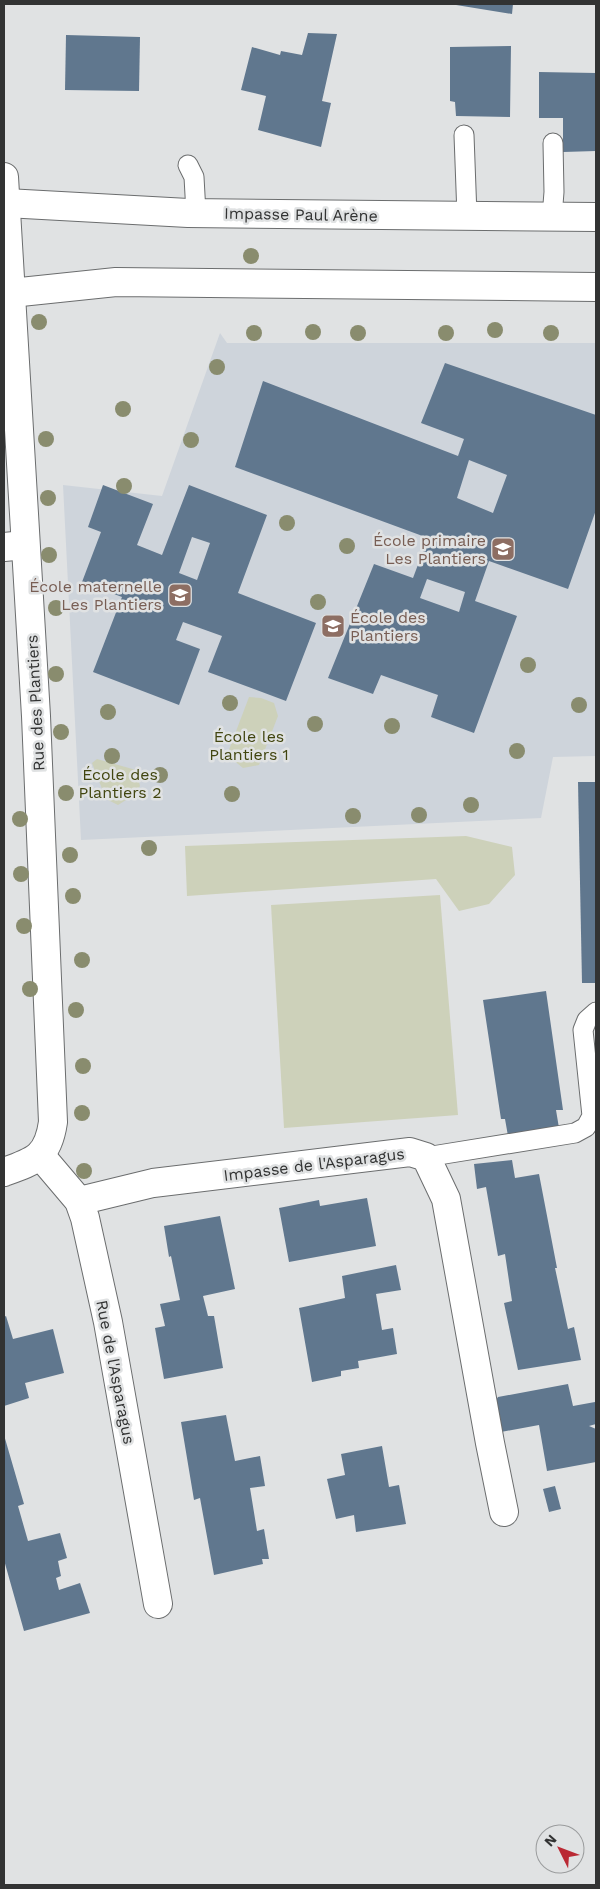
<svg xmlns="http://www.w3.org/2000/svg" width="600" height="1889" viewBox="0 0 600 1889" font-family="'Work Sans',sans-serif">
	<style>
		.built { fill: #ced4db }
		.green { fill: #cdd1ba }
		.building { fill: #60778e; fill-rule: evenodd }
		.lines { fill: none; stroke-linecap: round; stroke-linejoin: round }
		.service-casing { stroke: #6b6d6e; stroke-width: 21 }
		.minor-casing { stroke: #6b6d6e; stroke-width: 30 }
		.tertiary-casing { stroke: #6b6d6e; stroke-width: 30 }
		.service { stroke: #fff; stroke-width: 19 }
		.minor { stroke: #fff; stroke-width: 28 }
		.tertiary { stroke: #fff; stroke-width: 28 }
		.tree { fill: #898c6e }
		.labels { text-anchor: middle; stroke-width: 5; stroke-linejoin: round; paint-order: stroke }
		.street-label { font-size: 16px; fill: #323333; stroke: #e0e2e3 }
		.education-label { font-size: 16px; fill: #785e54; stroke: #e0e2e3; text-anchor: end }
		.park-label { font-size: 16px; fill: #41450f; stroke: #e0e2e3 }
	</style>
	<rect width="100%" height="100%" fill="#e0e2e3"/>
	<path class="built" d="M220 333 227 343H596V756L553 757 541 818 81 840 63 485 162 496Z"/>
	<g class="green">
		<path d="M249 697 261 698 274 703 278 716 259 765 243 768 227 755Z"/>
		<path d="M97 759 136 770 140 786 134 795 118 805 106 799 92 763Z"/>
		<path d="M466 836 512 847 515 875 489 904 459 911 436 879 187 896 185 846Z"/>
		<path d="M440 895 458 1115 284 1128 271 905Z"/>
	</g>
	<g class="building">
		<path d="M450 4H513L512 14Z"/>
		<path d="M308 33 337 34 322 101 331 103 321 147 258 130 266 96 241 90 252 47 280 55 281 51 302 55Z"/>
		<path d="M66 35 140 37 139 91 65 90Z"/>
		<path d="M511 46 510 117 456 116 455 102 450 101V47Z"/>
		<path d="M539 72 596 73V151L563 152V118H539Z"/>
		<path d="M445 363 596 415V510L568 589 489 561 475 601 517 616 474 733 431 717 438 695 381 675 373 694 328 678 374 564 413 578 428 538 235 467 263 381 458 456 464 439 421 423ZM469 460 507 475 493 513 457 498ZM427 579 465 592 459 612 420 598Z"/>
		<path d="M103 485 153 504 137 545 162 555 189 485 267 515 238 593 316 623 286 701 208 672 222 636 183 622 176 640 200 649 179 705 93 672 122 597 82 582 101 532 88 527ZM192 537 210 543 197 580 179 573Z"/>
		<path d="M578 782H596V983H582Z"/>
		<path d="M546 991 563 1110H556L559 1128 508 1136 505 1119H501L483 1000Z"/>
		<path d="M512 1160 515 1178 539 1174 557 1268H555L568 1329 574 1327 581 1360 518 1370 504 1303 512 1301 505 1254 498 1256 486 1187 477 1189 474 1164Z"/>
		<path d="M367 1198 376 1246 289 1262 279 1208 319 1200 320 1206Z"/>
		<path d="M220 1216 235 1289 203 1296 208 1316H214L223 1368 164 1379 155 1328 165 1326 160 1304 180 1300 171 1256 169 1257 164 1226Z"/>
		<path d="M396 1265 401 1290 376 1294 382 1330 393 1328 397 1354 358 1361 359 1368 341 1371V1376L312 1382 299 1308 345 1298 342 1276Z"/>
		<path d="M6 1316 13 1339 53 1329 64 1373 25 1383 29 1398 4 1406V1317Z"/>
		<path d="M568 1384 573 1406 595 1402 596 1424 589 1426 596 1429V1462L547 1471 539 1425 501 1432 496 1400 498 1397Z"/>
		<path d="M226 1415 235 1461 260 1456 265 1486 250 1488 257 1531 264 1529 269 1559H262L263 1564 214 1575 200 1498 194 1500 181 1422Z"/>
		<path d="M4 1435 24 1504 18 1506 28 1541 60 1533 67 1558 58 1561 61 1576 56 1578 59 1590 80 1583 90 1613 24 1631 4 1560Z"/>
		<path d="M382 1446 389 1487 399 1485 406 1524 356 1532 354 1515 336 1519 327 1479 345 1475 341 1454Z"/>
		<path d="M555 1486 561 1509 549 1512 543 1489Z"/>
	</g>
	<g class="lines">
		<g class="service-casing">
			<g id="service">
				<path d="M464 135 467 216"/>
				<path d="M188 165 194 177 196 213"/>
				<path d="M552 217 554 192 553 143"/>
				<path d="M426 1157 575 1133 586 1127 592 1116 583 1030 587 1020 596 1012"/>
			</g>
		</g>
		<g class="minor-casing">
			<g id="minor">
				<path d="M6 203 188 213 596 217"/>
				<path d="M11 293 116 282 596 287"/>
				<path d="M4 547 25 545"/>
				<path d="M40 1155 79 1201 85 1218 108 1322 158 1604"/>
				<path d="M79 1201 153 1183 410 1152 426 1157 446 1199 490 1443 504 1512"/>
			</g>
		</g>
		<g class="tertiary-casing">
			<path id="tertiary" d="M4 177 36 716 53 1122C48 1157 35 1161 4 1172"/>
		</g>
		<use href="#service" class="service"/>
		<use href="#minor" class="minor"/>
		<use href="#tertiary" class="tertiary"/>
	</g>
	<g class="tree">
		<circle cx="251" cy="256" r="8"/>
		<circle cx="39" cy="322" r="8"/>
		<circle cx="495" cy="330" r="8"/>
		<circle cx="313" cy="332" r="8"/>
		<circle cx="254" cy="333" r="8"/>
		<circle cx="358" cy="333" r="8"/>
		<circle cx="446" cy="333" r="8"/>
		<circle cx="551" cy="333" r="8"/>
		<circle cx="217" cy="367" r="8"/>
		<circle cx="123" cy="409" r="8"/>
		<circle cx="46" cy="439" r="8"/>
		<circle cx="191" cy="440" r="8"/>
		<circle cx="124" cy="486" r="8"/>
		<circle cx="48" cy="498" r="8"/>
		<circle cx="287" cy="523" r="8"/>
		<circle cx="347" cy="546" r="8"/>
		<circle cx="49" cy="555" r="8"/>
		<circle cx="318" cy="602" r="8"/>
		<circle cx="56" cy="608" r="8"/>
		<circle cx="528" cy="665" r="8"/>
		<circle cx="56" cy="674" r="8"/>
		<circle cx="230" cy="703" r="8"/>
		<circle cx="579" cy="705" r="8"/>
		<circle cx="108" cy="712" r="8"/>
		<circle cx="315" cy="724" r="8"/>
		<circle cx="392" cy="726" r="8"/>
		<circle cx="61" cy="732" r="8"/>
		<circle cx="517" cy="751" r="8"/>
		<circle cx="112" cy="756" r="8"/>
		<circle cx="160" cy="775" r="8"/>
		<circle cx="66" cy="793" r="8"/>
		<circle cx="232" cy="794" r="8"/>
		<circle cx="471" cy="805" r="8"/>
		<circle cx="419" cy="815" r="8"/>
		<circle cx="353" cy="816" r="8"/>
		<circle cx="20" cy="819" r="8"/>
		<circle cx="149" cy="848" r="8"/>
		<circle cx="70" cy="855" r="8"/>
		<circle cx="21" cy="874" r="8"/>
		<circle cx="73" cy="896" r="8"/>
		<circle cx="24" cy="926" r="8"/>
		<circle cx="82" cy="960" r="8"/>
		<circle cx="30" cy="989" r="8"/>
		<circle cx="76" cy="1010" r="8"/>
		<circle cx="83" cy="1066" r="8"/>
		<circle cx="82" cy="1113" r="8"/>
		<circle cx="84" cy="1171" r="8"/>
	</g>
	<defs>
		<g id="school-square" transform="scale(1.25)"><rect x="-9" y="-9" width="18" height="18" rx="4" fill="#8d6e63" stroke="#e0e2e3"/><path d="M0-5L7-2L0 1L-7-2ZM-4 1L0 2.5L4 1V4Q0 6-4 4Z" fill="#fff"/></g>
	</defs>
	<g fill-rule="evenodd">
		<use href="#school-square" x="503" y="549"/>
		<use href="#school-square" x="180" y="595"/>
		<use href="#school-square" x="333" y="626"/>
	</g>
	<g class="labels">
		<g class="street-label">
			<text transform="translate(301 214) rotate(1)" y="6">Impasse Paul Arène</text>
			<text transform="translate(35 703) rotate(-93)" y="6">Rue des Plantiers</text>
			<text transform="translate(314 1164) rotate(-7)" y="6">Impasse de l'Asparagus</text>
			<text transform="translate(116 1372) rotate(79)" y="6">Rue de l'Asparagus</text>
		</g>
		<g class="education-label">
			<text x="486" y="546">École primaire<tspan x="486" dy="18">Les Plantiers</tspan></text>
			<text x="162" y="592">École maternelle<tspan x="162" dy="18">Les Plantiers</tspan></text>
			<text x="350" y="623" text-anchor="start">École des<tspan x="350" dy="18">Plantiers</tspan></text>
		</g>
		<g class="park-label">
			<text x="249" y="742">École les<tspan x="249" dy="18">Plantiers 1</tspan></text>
			<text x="120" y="780">École des<tspan x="120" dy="18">Plantiers 2</tspan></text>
		</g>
	</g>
	<rect width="600" height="1889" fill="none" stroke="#323333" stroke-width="10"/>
	<g transform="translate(560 1849) rotate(312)"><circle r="24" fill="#e0e2e3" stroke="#9a9c9d"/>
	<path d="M0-4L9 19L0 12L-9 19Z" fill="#ba2934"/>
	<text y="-8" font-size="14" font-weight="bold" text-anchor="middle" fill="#323333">N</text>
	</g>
</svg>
